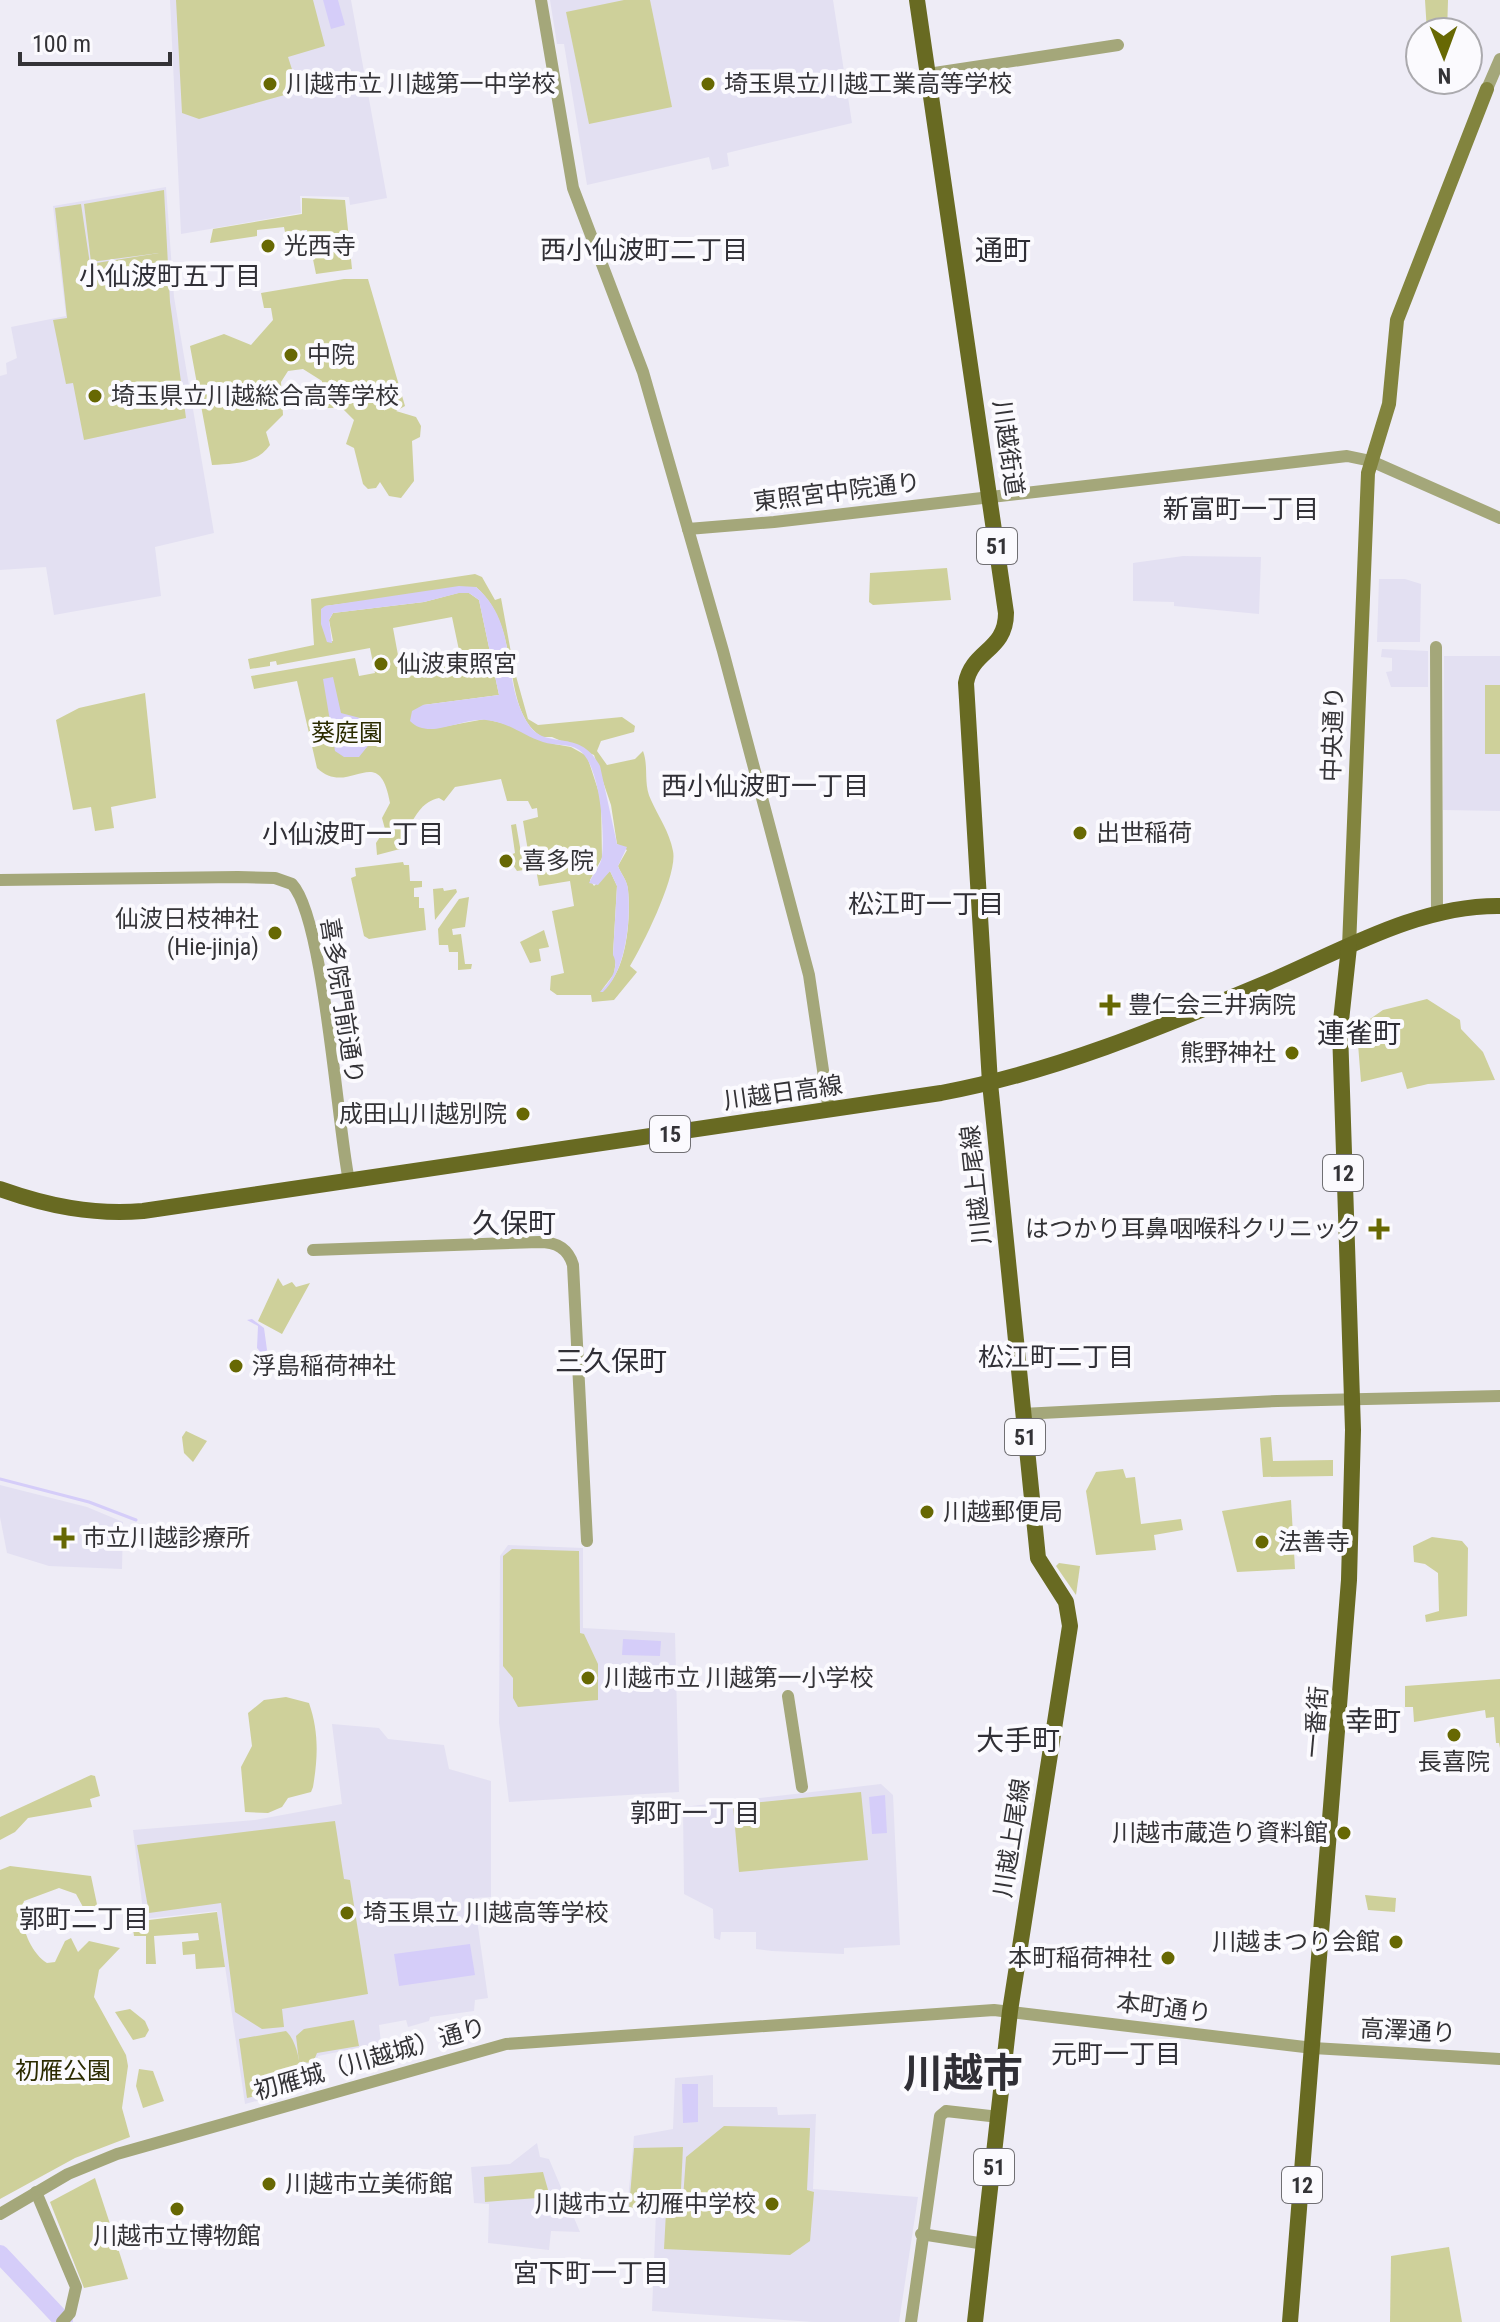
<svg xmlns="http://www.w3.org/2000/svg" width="1500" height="2322" viewBox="0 0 1500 2322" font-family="'Roboto Condensed','Noto Sans JP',sans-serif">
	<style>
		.built { fill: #e3e0f2 }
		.green { fill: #ced09a; fill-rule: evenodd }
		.water { fill: #d5cdf9; fill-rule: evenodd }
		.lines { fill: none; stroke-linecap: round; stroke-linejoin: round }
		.stream { stroke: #d5cdf9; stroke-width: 3 }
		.river { stroke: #d5cdf9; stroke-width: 18 }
		.tertiary { stroke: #a4a77a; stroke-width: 12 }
		.secondary { stroke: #82843e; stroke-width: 14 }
		.primary { stroke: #686a22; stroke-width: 16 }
		.poi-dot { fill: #676803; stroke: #fbfafe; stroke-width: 3 }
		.labels { text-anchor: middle; stroke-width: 8; stroke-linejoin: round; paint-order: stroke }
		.shield { fill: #fbfafe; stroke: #706f73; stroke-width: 2 }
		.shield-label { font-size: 22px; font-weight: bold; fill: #343337 }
		.poi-label { font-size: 24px; fill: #343337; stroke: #fbfafe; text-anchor: start }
		.street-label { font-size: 24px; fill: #343337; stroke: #fbfafe }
		.park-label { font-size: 24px; fill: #2b2b00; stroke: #fbfafe }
		.neighbourhood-label { font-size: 26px; fill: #302f36; stroke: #fbfafe }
		.quarter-label { font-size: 28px; fill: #302f36; stroke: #fbfafe }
		.town-label { font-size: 40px; font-weight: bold; fill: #302f36; stroke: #fbfafe }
	</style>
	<rect width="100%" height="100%" fill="#eeecf6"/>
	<g class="built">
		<path d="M170 0H351L387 198 350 205 349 197 300 196 301 213 181 234Z"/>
		<path d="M550 0H833L852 123 727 153 729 166 712 170 709 157 587 185 564 44H557Z"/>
		<path d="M166 187 174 297 214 533 155 547 161 596 54 615 46 567 0 570V376L7 374 6 363 17 358 11 327 66 316 53 206Z"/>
		<path d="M1183 556 1261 557 1259 614 1174 606V602L1133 601V563Z"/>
		<path d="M1379 579H1405L1421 584 1420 642H1377Z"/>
		<path d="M1382 649 1428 651V687H1391L1386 672 1392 671V658L1381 657Z"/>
		<path d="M1444 656H1500V811L1443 810Z"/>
		<path d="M0 1485 87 1507 123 1522 122 1569 49 1566 7 1553 0 1517Z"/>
		<path d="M508 1545 583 1548V1628L675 1633 679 1792 509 1802 499 1723 500 1556Z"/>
		<path d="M332 1724 379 1728 388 1739 444 1745 449 1769 491 1781V1897L474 1898 488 1998 475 2000 474 2011 430 2017 429 2021 408 2027 406 2020 379 2025 381 2043 318 2056 306 2088 245 2104 217 1911 144 1919 133 1830 255 1820 342 1804Z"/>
		<path d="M881 1784 893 1795 900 1945 844 1948V1954L772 1951 756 1949V1932H721L720 1940 714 1938 713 1909 684 1894 683 1807Z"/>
		<path d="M713 2075V2107H777L778 2115 816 2114 813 2189 918 2197 899 2322H813L652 2311 656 2212 627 2210 634 2136 673 2129 675 2078Z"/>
		<path d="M537 2143 540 2157 549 2159 580 2232 551 2231 549 2250 488 2243 489 2204 474 2203 471 2167 510 2164Z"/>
	</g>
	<g class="green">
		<path d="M176 0H313L325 46 288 57 299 91 199 119 182 113Z"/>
		<path d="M624 0H650L672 107 589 124 566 12Z"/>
		<path d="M1425 0H1448L1447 32H1427Z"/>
		<path d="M164 190 170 302 186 418 84 440 73 383 66 384 53 320 67 318 55 208 81 204 90 264 159 253 91 262 84 204Z"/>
		<path d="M302 198 345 200 352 269 316 274 307 230 285 232 284 227 257 230V236L210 243 213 229 302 214Z"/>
		<path d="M344 279H368L405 406 396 411 416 417 421 426 420 437 412 441 414 481 401 498 389 496 380 482 376 488 368 489 363 484 354 448 346 444 354 420 342 408H327L323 403 322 381 303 369 288 371 281 382 283 415 266 432 270 445C257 464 233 464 212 465L190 346 224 334 251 345 273 320 271 308H264L261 293Z"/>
		<path d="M947 568 951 600 873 605 869 602 870 573Z"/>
		<path d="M475 574 482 577 495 600 501 598 514 669 528 719 538 725 622 717 635 726 634 732 601 741 597 751 607 765 635 759 643 751C649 767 643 784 651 800 659 818 669 831 673 851 678 874 644 943 630 966L637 972 614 1000 592 1002 591 995H557L550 990 551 976 564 973 552 911 574 906 570 881 539 886 536 869H531L523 821 538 817 537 808 532 809 528 801H507L501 779 455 787 444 801 439 798C422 802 418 813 409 826L411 834 400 849 377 855 376 843 385 829 382 818 390 803C379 739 349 799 317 768L297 681 254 689 251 676 355 658 359 676 375 673 370 648 277 665 276 661 270 662V666L250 669 248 659 314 645 311 599ZM476 587C525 630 498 709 542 737H552L594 755 611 805 617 844 627 850 618 866C621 874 627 880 628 890 631 918 627 975 601 991L614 974 616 959 613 954 617 886 610 871 594 886 590 880 602 858 601 799 587 756 571 747 554 744 510 725 485 719 431 729 423 705 499 695 479 600 469 593H458L424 602 333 613 329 620 333 641 327 642 325 606ZM452 617 460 655 400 666 393 628Z"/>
		<rect x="1485" y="685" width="15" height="69"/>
		<path d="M145 693 156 798 111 807 114 828 95 831 91 807 73 810 56 720 79 708Z"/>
		<path d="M516 824 524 870 517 871 507 856 515 853 511 825Z"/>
		<path d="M403 862 404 865H409L410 881H422V887L414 888V897H419V908H424L426 930 369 939 364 936 351 878 356 876 355 868Z"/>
		<path d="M443 888 444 891 456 889 457 892 435 920 433 889Z"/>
		<path d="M469 897 465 927 452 929 453 935 461 934 465 964H472L471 969 458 970V952H449L448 945H439L438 929 459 899Z"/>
		<path d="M544 930 549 947 539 949 541 961 530 963 520 942Z"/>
		<path d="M1427 999 1460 1020 1461 1029 1483 1052 1495 1080 1428 1084 1407 1089 1402 1072 1361 1082 1358 1044 1362 1043 1367 1021 1383 1010Z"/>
		<path d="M278 1278 283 1286 292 1282 296 1287 310 1283 282 1334 258 1321Z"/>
		<path d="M186 1431 207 1441 193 1462 184 1453 182 1437Z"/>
		<path d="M1271 1437 1273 1461 1333 1460V1476L1263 1477 1260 1438Z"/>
		<path d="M1123 1469 1126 1478 1135 1477 1141 1524 1181 1519 1183 1530 1154 1535 1156 1550 1096 1555 1086 1491 1096 1472Z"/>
		<path d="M1291 1500 1295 1569 1237 1572 1222 1511Z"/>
		<path d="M1432 1537 1462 1541 1468 1548 1467 1616 1426 1622 1425 1615 1439 1611 1438 1573 1425 1564 1414 1562 1413 1546Z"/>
		<path d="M512 1549 579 1551 580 1633 584 1634 598 1664V1700L518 1707 513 1698V1678L503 1666V1556Z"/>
		<path d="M1059 1563 1080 1566 1076 1595 1056 1566Z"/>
		<path d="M1500 1679V1748L1499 1743H1496L1494 1717 1486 1718 1485 1710 1414 1722 1413 1707H1405V1686Z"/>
		<path d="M286 1697 309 1703C319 1732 318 1757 313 1787L311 1792 288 1798 282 1807 268 1813 245 1812 241 1767 252 1746 248 1713 264 1700Z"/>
		<path d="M91 1775 95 1776 100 1796 90 1799 92 1807 28 1818 15 1832 0 1840V1817Z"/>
		<path d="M861 1792 868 1860 739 1872 733 1805Z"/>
		<path d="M335 1821 344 1879 350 1880 368 1994 282 2009 284 2027 262 2029 235 2012 221 1903 149 1913 137 1845Z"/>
		<path d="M10 1866 91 1876 98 1909 95 1912 83 1907 76 1894 59 1888 24 1901C17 1920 30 1953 47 1963L55 1962 65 1941 71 1938 78 1952 89 1941 120 1948 99 1970 94 1997 126 2055 128 2066 122 2108 130 2137 75 2158 0 2199V1870Z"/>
		<path d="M1365 1895 1396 1898 1395 1912 1368 1910Z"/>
		<path d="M217 1912 225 1967 196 1969 195 1954 183 1955 182 1942 199 1940 198 1933 154 1936 156 1964H146V1936H134L132 1922Z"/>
		<path d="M130 2009 145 2021 149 2030 145 2037 133 2040 115 2012Z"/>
		<path d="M354 2020 359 2046 317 2053 313 2063 299 2062 296 2036 304 2029Z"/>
		<path d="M286 2031C298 2042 303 2071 298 2087L247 2098 239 2039Z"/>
		<path d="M139 2069 153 2071 164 2101 143 2108 136 2086Z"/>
		<path d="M724 2126 810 2128 807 2190 814 2192 810 2241 790 2255 664 2249 666 2212H682L686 2157Z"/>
		<path d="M683 2147 680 2210 629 2208 634 2148Z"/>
		<path d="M543 2172 550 2197 485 2202 484 2177Z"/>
		<path d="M95 2178 128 2279 84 2288 50 2202Z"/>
		<path d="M1449 2247 1462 2322H1390L1391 2256Z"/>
	</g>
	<g class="water">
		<path d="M323 0H338L345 25 331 29Z"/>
		<path d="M459 586 476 587C521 626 499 680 529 725 546 751 580 727 600 766L617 844 627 847 618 866C621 874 627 880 628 889 631 920 626 971 603 992H600C610 982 620 968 613 955L617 886 610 871 598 885 589 883C593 874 601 866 602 856 605 832 600 764 579 750 569 743 555 746 543 742 523 736 509 722 486 720 462 717 429 741 410 721L412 711 423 705 499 695 479 600 469 593H459L424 602 333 613 329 620 332 643 327 642 321 624V609L325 606Z"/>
		<path d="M333 677 341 713 360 718 371 731V742L359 757H344L335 751 323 679ZM349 724 359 728 356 744 345 741V727Z"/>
		<path d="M252 1319 264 1328 267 1350 263 1355 257 1348 258 1326 247 1320Z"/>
		<path d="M623 1639 661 1641 660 1656 622 1655Z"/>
		<path d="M885 1795 887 1833 872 1834 869 1797Z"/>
		<path d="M470 1944 475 1975 399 1986 394 1954Z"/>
		<path d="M682 2084H698V2122L683 2123Z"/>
	</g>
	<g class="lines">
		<path class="stream" d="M0 1479 89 1502 136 1520"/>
		<path class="river" d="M0 2254 64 2322"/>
		<g class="tertiary">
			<path d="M541 0 573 188 643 372 723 651 809 975 829 1111"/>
			<path d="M928 74 1118 45"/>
			<path d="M1487 89 1500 59"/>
			<path d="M688 529 774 522 1347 456 1371 461 1500 518"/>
			<path d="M1436 647 1437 911"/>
			<path d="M0 880 238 877 275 878 292 884C324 918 337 1123 349 1181"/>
			<path d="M313 1250 539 1242C556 1242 568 1248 573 1265L587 1541"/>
			<path d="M1022 1414 1277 1401 1500 1396"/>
			<path d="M788 1696 802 1787"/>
			<path d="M36 2192 76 2287 70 2313 62 2322"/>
			<path d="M0 2214 68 2174 117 2154 506 2044 994 2010 1313 2048 1500 2059"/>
			<path d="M921 2234 985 2244"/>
			<path d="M911 2322 940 2116 946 2111 999 2117"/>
		</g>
		<path class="secondary" d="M1349 947 1368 473 1389 404 1397 320 1487 89"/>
		<g class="primary">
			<path d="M917 0 1006 613C1006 651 972 650 966 683L990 1083 1038 1558 1066 1602 1070 1626 1010 2011 975 2322"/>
			<path d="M0 1189C48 1206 92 1215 143 1211L941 1093C1054 1072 1159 1028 1264 984 1340 952 1417 905 1500 906"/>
			<path d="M1290 2322 1349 1580 1353 1430 1340 1030 1349 947"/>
		</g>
	</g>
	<g class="poi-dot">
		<circle cx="270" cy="84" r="8"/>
		<circle cx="708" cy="84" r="8"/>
		<circle cx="268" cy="246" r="8"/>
		<circle cx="291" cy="355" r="8"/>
		<circle cx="95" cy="396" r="8"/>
		<circle cx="381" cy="664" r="8"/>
		<circle cx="1080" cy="833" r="8"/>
		<circle cx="506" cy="861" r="8"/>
		<circle cx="275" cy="933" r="8"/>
		<path d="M1106 993h8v8h8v8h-8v8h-8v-8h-8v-8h8z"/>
		<circle cx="1292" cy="1053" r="8"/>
		<circle cx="523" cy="1114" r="8"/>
		<path d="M1375 1217h8v8h8v8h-8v8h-8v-8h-8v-8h8z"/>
		<circle cx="236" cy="1366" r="8"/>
		<circle cx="927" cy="1512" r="8"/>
		<path d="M60 1526h8v8h8v8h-8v8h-8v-8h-8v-8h8z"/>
		<circle cx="1262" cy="1542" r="8"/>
		<circle cx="588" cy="1678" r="8"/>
		<circle cx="1454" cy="1735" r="8"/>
		<circle cx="1344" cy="1833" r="8"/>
		<circle cx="347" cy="1913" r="8"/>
		<circle cx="1396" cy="1942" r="8"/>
		<circle cx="1168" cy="1958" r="8"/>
		<circle cx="269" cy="2184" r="8"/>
		<circle cx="772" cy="2204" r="8"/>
		<circle cx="177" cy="2209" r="8"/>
	</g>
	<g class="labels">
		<g class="shield">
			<rect x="977" y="528" width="40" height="36" rx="6"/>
			<rect x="650" y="1116" width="40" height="36" rx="6"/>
			<rect x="1323" y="1155" width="40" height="36" rx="6"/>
			<rect x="1005" y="1419" width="40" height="36" rx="6"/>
			<rect x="974" y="2149" width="40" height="36" rx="6"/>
			<rect x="1282" y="2167" width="40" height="36" rx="6"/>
		</g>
		<g class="shield-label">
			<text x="997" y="554">51</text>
			<text x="670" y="1142">15</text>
			<text x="1343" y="1181">12</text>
			<text x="1025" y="1445">51</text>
			<text x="994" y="2175">51</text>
			<text x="1302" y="2193">12</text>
		</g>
		<g class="poi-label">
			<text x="286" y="92">川越市立 川越第一中学校</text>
			<text x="724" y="92">埼玉県立川越工業高等学校</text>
			<text x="284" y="254">光西寺</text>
			<text x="307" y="363">中院</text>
			<text x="111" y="404">埼玉県立川越総合高等学校</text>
			<text x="397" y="672">仙波東照宮</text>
			<text x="1096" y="841">出世稲荷</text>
			<text x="522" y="869">喜多院</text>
			<text x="259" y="927" text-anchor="end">仙波日枝神社<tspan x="259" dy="28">(Hie-jinja)</tspan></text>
			<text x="1128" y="1013">豊仁会三井病院</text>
			<text x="1276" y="1061" text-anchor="end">熊野神社</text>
			<text x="507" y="1122" text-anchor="end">成田山川越別院</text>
			<text x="1361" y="1237" text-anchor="end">はつかり耳鼻咽喉科クリニック</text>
			<text x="252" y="1374">浮島稲荷神社</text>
			<text x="943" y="1520">川越郵便局</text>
			<text x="82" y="1546">市立川越診療所</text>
			<text x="1278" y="1550">法善寺</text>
			<text x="604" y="1686">川越市立 川越第一小学校</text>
			<text x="1454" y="1770" text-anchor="middle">長喜院</text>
			<text x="1328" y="1841" text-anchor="end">川越市蔵造り資料館</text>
			<text x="363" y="1921">埼玉県立 川越高等学校</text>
			<text x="1380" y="1950" text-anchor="end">川越まつり会館</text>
			<text x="1152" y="1966" text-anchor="end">本町稲荷神社</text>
			<text x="285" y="2192">川越市立美術館</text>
			<text x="756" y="2212" text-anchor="end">川越市立 初雁中学校</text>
			<text x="177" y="2244" text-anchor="middle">川越市立博物館</text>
		</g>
		<g class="street-label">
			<text transform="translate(1008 448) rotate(82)" y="8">川越街道</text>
			<text transform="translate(837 492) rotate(-7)" y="8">東照宮中院通り</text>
			<text transform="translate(1333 734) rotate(-88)" y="8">中央通り</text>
			<text transform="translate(342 1001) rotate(81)" y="8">喜多院門前通り</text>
			<text transform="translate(783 1093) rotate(-8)" y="8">川越日高線</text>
			<text transform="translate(976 1185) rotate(-96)" y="8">川越上尾線</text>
			<text transform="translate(1316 1722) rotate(-85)" y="8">一番街</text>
			<text transform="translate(1012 1838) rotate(-81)" y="8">川越上尾線</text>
			<text transform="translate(1164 2008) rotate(7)" y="8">本町通り</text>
			<text transform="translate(1408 2031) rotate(3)" y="8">高澤通り</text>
			<text transform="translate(370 2059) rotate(-16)" y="8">初雁城（川越城）通り</text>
		</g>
		<g class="park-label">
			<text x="347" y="741">葵庭園</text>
			<text x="63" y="2079">初雁公園</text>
		</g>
		<g class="neighbourhood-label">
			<text x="644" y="259">西小仙波町二丁目</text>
			<text x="170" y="285">小仙波町五丁目</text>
			<text x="1241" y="518">新富町一丁目</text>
			<text x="765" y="795">西小仙波町一丁目</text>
			<text x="353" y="843">小仙波町一丁目</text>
			<text x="926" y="913">松江町一丁目</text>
			<text x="1056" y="1366">松江町二丁目</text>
			<text x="695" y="1822">郭町一丁目</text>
			<text x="84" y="1928">郭町二丁目</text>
			<text x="1116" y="2063">元町一丁目</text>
			<text x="591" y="2282">宮下町一丁目</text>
		</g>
		<g class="quarter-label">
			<text x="1003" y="260">通町</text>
			<text x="1359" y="1043">連雀町</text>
			<text x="514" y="1233">久保町</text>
			<text x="611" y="1371">三久保町</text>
			<text x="1373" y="1731">幸町</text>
			<text x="1018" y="1750">大手町</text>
		</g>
		<g class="town-label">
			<text x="963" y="2087">川越市</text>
		</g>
	</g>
	<g transform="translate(1444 56) rotate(179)"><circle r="38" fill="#fbfafe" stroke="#abaaae" stroke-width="2"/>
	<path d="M0-6L14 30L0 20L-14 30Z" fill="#676803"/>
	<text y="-12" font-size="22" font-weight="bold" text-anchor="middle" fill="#343337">N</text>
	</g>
	<path d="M20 52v12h150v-12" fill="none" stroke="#343337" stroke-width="4"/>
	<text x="32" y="52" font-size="24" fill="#343337" stroke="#fbfafe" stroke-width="6" paint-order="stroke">100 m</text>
</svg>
